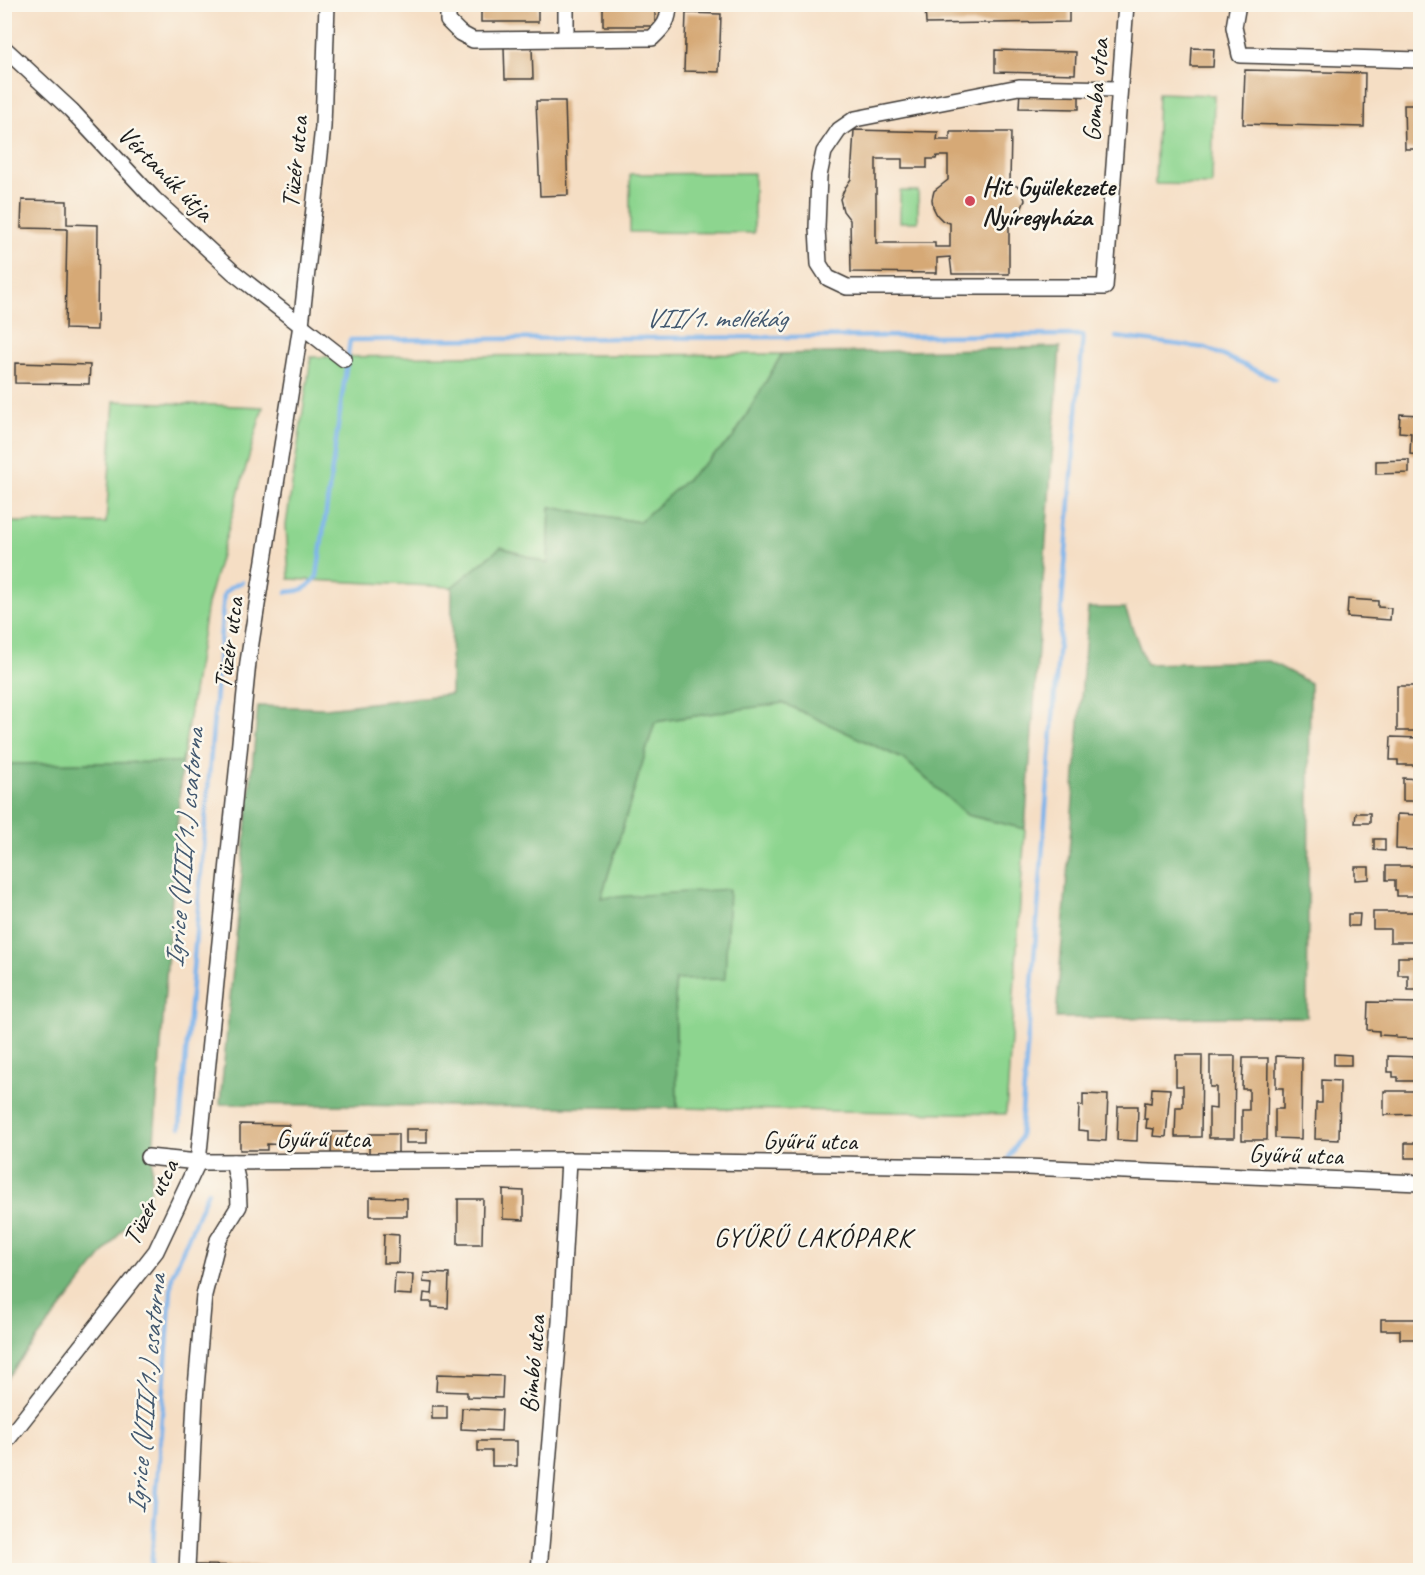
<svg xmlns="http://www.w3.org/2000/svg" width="1425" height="1575" viewBox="0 0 1425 1575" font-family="Caveat,sans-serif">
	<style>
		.green { fill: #8dd58f; stroke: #547856; stroke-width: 1.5 }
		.forest { fill: #72b67a; stroke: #47694b; stroke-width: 1.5 }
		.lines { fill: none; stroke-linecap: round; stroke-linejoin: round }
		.stream { stroke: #7cb3eb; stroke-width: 4.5 }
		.building { fill: #d6a976; fill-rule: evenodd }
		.minor-casing { stroke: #3d3935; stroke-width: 18 }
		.minor { stroke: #fff; stroke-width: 15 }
		.poi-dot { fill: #d1495b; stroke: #fbf7ec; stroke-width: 2 }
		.labels { text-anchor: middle; stroke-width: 5; stroke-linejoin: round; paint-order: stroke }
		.street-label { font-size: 26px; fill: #1c1c1c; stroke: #fbf7ec }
		.poi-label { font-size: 26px; font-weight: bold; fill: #1c1c1c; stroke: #fbf7ec; text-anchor: start }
		.water-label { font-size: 27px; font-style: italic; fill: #42586f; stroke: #fbf7ec }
		.neighbourhood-label { font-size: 27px; letter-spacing: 1.5px; fill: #1c1c1c; stroke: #fbf7ec }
	</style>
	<rect width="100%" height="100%" fill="#fbf7ec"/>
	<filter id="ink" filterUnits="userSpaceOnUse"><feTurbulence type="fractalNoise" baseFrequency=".0167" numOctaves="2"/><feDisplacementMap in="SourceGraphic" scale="12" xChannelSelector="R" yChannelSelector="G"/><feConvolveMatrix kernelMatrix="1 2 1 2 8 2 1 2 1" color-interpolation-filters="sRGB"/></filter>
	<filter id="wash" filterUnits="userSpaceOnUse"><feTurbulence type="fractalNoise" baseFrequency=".008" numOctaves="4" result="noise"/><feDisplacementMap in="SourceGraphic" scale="24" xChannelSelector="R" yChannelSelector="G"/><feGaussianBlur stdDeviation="1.35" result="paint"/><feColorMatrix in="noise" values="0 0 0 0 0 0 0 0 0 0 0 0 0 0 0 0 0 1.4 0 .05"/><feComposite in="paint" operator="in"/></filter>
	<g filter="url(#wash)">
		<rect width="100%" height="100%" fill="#f5dec4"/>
		<g class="green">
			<path d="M1158 93 1214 95 1212 185 1155 184Z"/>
			<path d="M754 173V233L630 232V174Z"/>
			<rect x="900" y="191" width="18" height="31"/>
			<path d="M782 354 733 438 639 522 550 507 548 564 501 547 452 587 289 579 286 525 311 357Z"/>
			<path d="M114 401 263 407 207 604 182 762 5 764V522L106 523Z"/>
			<path d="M783 702 905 760 967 815 1025 829 1006 1114 677 1108 675 980 601 898 655 722Z"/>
		</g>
		<g class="forest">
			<path d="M1060 347 1025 829 967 815 905 760 783 703 655 722 601 898 729 889 725 979 675 980 677 1108 220 1104 258 706 326 708 451 694 452 587 501 547 548 564 550 507 639 522 733 438 782 354Z"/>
			<path d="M1088 608H1125L1146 664 1269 661 1310 683 1307 1017 1056 1018Z"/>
			<path d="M182 762 150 1194 5 1380V764Z"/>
		</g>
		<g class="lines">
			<g class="stream">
				<path d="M1116 337 1206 348 1275 379"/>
				<path d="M287 592C302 591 308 589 317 576L350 340 1083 335 1020 1138 1009 1157"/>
				<path d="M180 1127 224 594 231 587 242 582"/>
				<path d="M151 1570 172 1276 208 1191"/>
			</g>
		</g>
		<g id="blocks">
			<g class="building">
				<rect x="481" y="4" width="57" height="18"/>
				<rect x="603" y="4" width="52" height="22"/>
				<path d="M925 4H1069V22L926 24Z"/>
				<path d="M686 13 721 14 719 72 684 71Z"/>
				<path d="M504 47H532L533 79H505Z"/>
				<path d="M1192 48 1214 49 1213 67H1191Z"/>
				<path d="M995 50 1076 52 1075 74 995 72Z"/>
				<path d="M1245 70 1365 73 1364 127 1243 124Z"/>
				<path d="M1020 90 1079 91V109L1019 108Z"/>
				<path d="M536 101H565L568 195 540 196Z"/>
				<path d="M1404 105H1420V149H1405Z"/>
				<path d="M854 130 938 132 937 140H950V132H1011L1010 183 1021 188 1025 200 1020 213 1009 216V274H952L950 257 937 258V273L851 272 850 220 843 211 840 199 845 188 851 179ZM937 156H948V180L934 191 932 199 933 207 937 215 943 221 950 223V247H935V243H876V159H902V168H927V159H936Z"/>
				<path d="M22 200 67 201V224L98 225 97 330 65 329 67 229 21 228Z"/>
				<path d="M15 363 90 365 89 384 15 383Z"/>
				<path d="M1400 414 1420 415V455L1410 454 1411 433 1399 432Z"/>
				<path d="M1409 460V473L1376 474V461Z"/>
				<path d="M1348 599 1378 601V607L1391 608 1390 620 1347 617Z"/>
				<rect x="1397" y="686" width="23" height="45"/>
				<path d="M1391 737 1420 738V765H1398V760H1390Z"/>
				<path d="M1403 778 1420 779V801H1403Z"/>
				<path d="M1356 813H1370V823H1355Z"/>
				<path d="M1397 814 1420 815V847H1415V850L1396 849Z"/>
				<path d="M1374 839H1385V851L1374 850Z"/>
				<path d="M1386 866H1420V896H1397V890H1395V880H1386Z"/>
				<path d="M1355 867H1369V879L1355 880Z"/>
				<path d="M1373 912H1420V938H1418V942H1390V929H1373Z"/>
				<path d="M1348 914H1360L1359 926H1348Z"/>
				<path d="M1398 957H1420V990H1408V975H1398Z"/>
				<path d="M1368 1002 1420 1003V1039L1396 1038V1036L1379 1035V1031L1367 1030Z"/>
				<path d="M1334 1054 1351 1055V1065H1334Z"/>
				<path d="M1176 1055H1202L1201 1137H1175L1176 1107H1183V1086H1176Z"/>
				<path d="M1210 1056H1235L1234 1138H1209V1108L1216 1109V1087H1210Z"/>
				<path d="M1276 1056 1302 1057 1301 1139 1275 1138V1109H1283V1088H1276Z"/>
				<path d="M1388 1056 1420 1057V1081H1398V1077H1393V1072H1388Z"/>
				<path d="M1243 1058H1268L1267 1140H1242V1110H1249V1089H1242Z"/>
				<path d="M1322 1080 1340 1081 1339 1140 1315 1139 1316 1103H1322Z"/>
				<path d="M1152 1088 1170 1089 1166 1137 1153 1136 1154 1129 1146 1128 1147 1119H1144L1145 1102 1151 1103Z"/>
				<path d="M1384 1091H1420V1114L1384 1115Z"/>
				<path d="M1083 1094 1108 1095 1106 1141 1088 1140V1131L1078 1130 1079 1105 1083 1106Z"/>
				<path d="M1118 1106H1138L1137 1141 1117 1140Z"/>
				<path d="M240 1124 289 1125 288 1145 267 1144V1150H240Z"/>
				<rect x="406" y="1129" width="21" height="14"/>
				<path d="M332 1132H351L350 1156 331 1155Z"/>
				<rect x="369" y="1134" width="29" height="22"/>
				<rect x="1405" y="1143" width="15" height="15"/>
				<path d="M503 1190 524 1191V1220L503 1219Z"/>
				<path d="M370 1197 407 1198V1216H370Z"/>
				<path d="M458 1199H483L482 1244H458Z"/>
				<path d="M384 1234 399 1235 398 1263H383Z"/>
				<path d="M395 1273 413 1274 412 1295 394 1294Z"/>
				<path d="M424 1273 449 1274 448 1308 432 1307V1302H423L424 1293 432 1294 433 1283 423 1282Z"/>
				<path d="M1381 1319H1420V1339H1400V1330H1381Z"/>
				<path d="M437 1374 503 1376 502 1398 467 1397V1392L436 1391Z"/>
				<rect x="432" y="1406" width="15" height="13"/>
				<path d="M462 1408 502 1410 501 1431 461 1429Z"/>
				<path d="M478 1441H517V1466H492V1451H478Z"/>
				<path d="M196 1565 352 1568V1570H196Z"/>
			</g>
		</g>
	</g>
	<g filter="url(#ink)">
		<use href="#blocks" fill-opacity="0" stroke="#3d3935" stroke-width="1.5"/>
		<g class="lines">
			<g class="minor-casing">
				<g id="minor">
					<path d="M448 4V21L460 33 473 40 652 38C664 27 669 21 669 4"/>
					<path d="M566 4V38"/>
					<path d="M1238 4 1234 27 1240 55 1420 60"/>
					<path d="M4 48 71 110 154 199 233 272 344 359"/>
					<path d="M1118 89 1019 87 855 119 839 130 824 152 819 176 817 228 819 264 828 278 847 287H1105L1126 4"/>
					<path d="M148 1157 198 1162 569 1160 1026 1167 1420 1183"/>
					<path d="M4 1444 156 1251 198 1162 248 662 301 325 323 127 327 4"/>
					<path d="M187 1570 195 1399 204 1295 218 1240 239 1206 238 1183 233 1162"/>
					<path d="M539 1570 560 1322 569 1160"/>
				</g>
			</g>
			<use href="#minor" class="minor"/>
		</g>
	</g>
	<circle class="poi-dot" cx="970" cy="201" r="6"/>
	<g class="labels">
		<g class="street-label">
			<text transform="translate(1095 90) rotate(-85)" y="9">Gomba utca</text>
			<text transform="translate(294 162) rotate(-84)" y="9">Tüzér utca</text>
			<text transform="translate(166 173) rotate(45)" y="9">Vértanúk útja</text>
			<text transform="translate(228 643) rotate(-82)" y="9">Tüzér utca</text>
			<text x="323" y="1147">Gyűrű utca</text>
			<text transform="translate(810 1140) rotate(1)" y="9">Gyűrű utca</text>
			<text transform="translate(1296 1154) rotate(2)" y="9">Gyűrű utca</text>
			<text transform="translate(150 1202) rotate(-63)" y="9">Tüzér utca</text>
			<text transform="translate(532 1364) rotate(-85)" y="9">Bimbó utca</text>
		</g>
		<g class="poi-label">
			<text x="982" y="195">Hit Gyülekezete<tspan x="982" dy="30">Nyíregyháza</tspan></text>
		</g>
		<g class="water-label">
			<text x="716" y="327">VII/1. mellékág</text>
			<text transform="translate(184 848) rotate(-85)" y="9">Igrice (VIII/1.) csatorna</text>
			<text transform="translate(146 1394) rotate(-85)" y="9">Igrice (VIII/1.) csatorna</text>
		</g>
		<g class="neighbourhood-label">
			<text x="813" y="1246">GYŰRŰ LAKÓPARK</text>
		</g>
	</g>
	<rect width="1425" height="1575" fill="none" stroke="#fbf7ec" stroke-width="24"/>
</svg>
